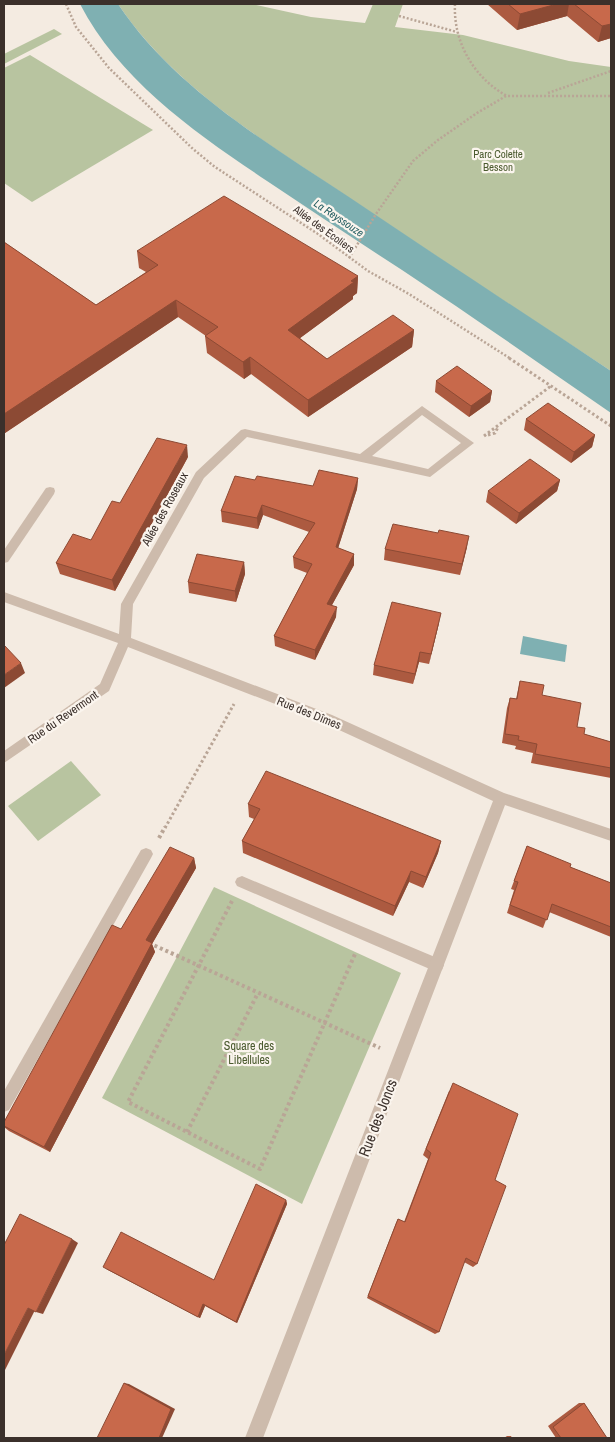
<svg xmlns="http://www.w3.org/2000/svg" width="615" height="1442" viewBox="0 0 615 1442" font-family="'Archivo Narrow',sans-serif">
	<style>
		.green { fill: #b8c4a0 }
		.water { fill: #7fb0b2 }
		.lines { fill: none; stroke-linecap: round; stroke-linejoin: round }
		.path-far2 { stroke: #b9a596; stroke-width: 2.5; stroke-dasharray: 2 2; stroke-linecap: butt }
		.path-far1 { stroke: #b9a596; stroke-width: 3; stroke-dasharray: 2.5 2.5; stroke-linecap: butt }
		.path { stroke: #b9a596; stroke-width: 4; stroke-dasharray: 3 3; stroke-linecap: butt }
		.service { fill: #cdbbac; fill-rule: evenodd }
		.minor { fill: #cdbbac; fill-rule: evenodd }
		.wall { fill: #ac5a40 }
		.shaded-wall { fill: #8c4a34 }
		.building { fill: #c8694b; stroke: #8c4a34 }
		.labels { text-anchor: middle; stroke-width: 4.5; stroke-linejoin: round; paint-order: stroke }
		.far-park-label { font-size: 11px; fill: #4a5a2e; stroke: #fbf5ee }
		.far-water-label { font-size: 11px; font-style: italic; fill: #1f5a5e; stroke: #fbf5ee }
		.far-street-label { font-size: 11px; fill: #3b302b; stroke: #fbf5ee }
		.street-label { font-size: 12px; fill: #3b302b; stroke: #fbf5ee }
		.park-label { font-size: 12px; fill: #4a5a2e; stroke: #fbf5ee }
		.near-street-label { font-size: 15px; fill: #3b302b; stroke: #fbf5ee }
	</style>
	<rect width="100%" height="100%" fill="#f4ebe1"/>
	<g class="green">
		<path d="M118 4H252L311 17 365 23 373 4H403L395 27 463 35 569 61 611 67V371C521 312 431 253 342 193 261 139 173 86 118 4Z"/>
		<path d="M54 29 62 34 4 64V54Z"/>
		<path d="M30 55 153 130 32 202 4 183V68Z"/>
		<path d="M71 761 101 795 38 841 8 806Z"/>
		<path d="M214 887 401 973 302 1204 102 1098Z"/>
	</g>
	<g class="water">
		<path d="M80 4H118C174 88 266 142 349 197 436 256 524 313 611 371V413C542 365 473 317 402 270 357 241 312 211 267 181 197 134 120 81 80 4Z"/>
		<path d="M523 636 567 645 565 662 520 654Z"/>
	</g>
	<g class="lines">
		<g class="path-far2">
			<path d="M66 4 76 27 109 68 193 149 215 167 318 234 368 271 409 294 511 359"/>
			<path d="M455 4C453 42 474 78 507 96"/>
			<path d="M399 16 457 32"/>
			<path d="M548 93 611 71"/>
			<path d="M349 258 376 214 413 161 438 140 477 113 506 96H611"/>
		</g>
		<g class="path-far1">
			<path d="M509 358 611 426"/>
			<path d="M488 435 495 433 498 427"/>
			<path d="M484 436 551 386"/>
			<path d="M165 828 234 704"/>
		</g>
		<g class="path">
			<path d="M159 838 165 827"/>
			<path d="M232 901 128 1102 260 1169 355 954"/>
			<path d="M149 943 380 1048"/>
			<path d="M187 1132 258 993"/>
		</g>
		<g class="service">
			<path d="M50 487 54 488 55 491 54 494 8 562 4 563V550L46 488Z"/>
			<path d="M242 876 442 960 444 965 442 970 437 972 432 970 237 886 235 882 237 878Z"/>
		</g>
		<g class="minor">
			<path d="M422 406 474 443 430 477 247 437 204 478 133 604 131 638 332 715 504 793 611 829V841L505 805 263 1438H245L493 801 324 723 128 647 109 691 4 763V751L100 684 118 643 4 602V592L119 634 121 604 196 472 241 430 245 429 360 454ZM422 415 461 443 428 469 372 456Z"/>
			<path d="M146 848 151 850 153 854 151 858 9 1110 4 1112V1091L141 850Z"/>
		</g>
	</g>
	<g class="wall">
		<path d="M487 4H611V38L598 42 567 16 517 30Z"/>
		<path d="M4 242 96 305 146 272 139 268 137 251 358 276 357 293 353 296V299L300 338 327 359 414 330 412 347 308 417 251 374 244 379 207 353 205 336H206L178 317 5 433 4 432Z"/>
		<path d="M436 381 492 391 490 402 469 417 435 392Z"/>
		<path d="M526 419 595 435 592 447 571 463 524 430Z"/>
		<path d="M188 457 115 591 60 574 56 563 91 540 120 503Z"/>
		<path d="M358 478 357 489 338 548 354 554V565L332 605 336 617 315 660 275 646 274 636 307 573 294 568 293 557 309 532 263 515 258 529 222 522 221 511 255 480 313 486Z"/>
		<path d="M560 480 557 491 516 524 486 502 488 491Z"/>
		<path d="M467 547 460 575 384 560 385 549Z"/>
		<path d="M244 562 245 574 236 602 189 593 188 582Z"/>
		<path d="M439 623 429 664 419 662 413 684 373 675 374 665Z"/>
		<path d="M520 681 542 695 577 727 584 734 611 742V778L531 763 533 753 515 749 516 746 502 743 507 708 510 698 516 699Z"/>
		<path d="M248 804 441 841 438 853 423 888 409 882 393 916 243 853 242 841 254 819 249 817Z"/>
		<path d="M527 846 570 867 611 883V937L549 912 543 928 507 913 514 890 511 889Z"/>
		<path d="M194 858 196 868 152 944 155 952 50 1152 9 1131 4 1127V1122L121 929Z"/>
		<path d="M449 1091 495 1180 477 1264 473 1267 464 1262 439 1332 435 1334 367 1298 396 1223 398 1219 404 1222 428 1159 423 1155Z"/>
		<path d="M286 1200 287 1204 237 1323 205 1306 200 1318 106 1269 214 1280Z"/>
		<path d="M579 1403H584L607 1438H556L548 1426Z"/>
		<path d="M507 1436H511L512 1438H504Z"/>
	</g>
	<g class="shaded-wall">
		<path d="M557 4H569L567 16 517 30 520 14Z"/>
		<path d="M611 24V38L598 42 602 26Z"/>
		<path d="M358 276 357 293 353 296V299L288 347V330Z"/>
		<path d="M176 300 178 317 5 433 4 428V414Z"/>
		<path d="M414 330 412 347 308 417V400Z"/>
		<path d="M250 357 251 374 244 379 243 362Z"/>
		<path d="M492 391 490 402 469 417 471 406Z"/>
		<path d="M595 435 592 447 571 463 574 452Z"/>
		<path d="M187 445 188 457 115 591 112 580Z"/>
		<path d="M358 478 357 489 335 558 336 547Z"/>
		<path d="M560 480 557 491 516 524 519 513Z"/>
		<path d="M262 505 263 515 258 529 257 518Z"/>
		<path d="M469 536 467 547 460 575 462 564Z"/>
		<path d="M354 554V565L327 614V604Z"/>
		<path d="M244 562 245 574 236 602 235 591Z"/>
		<path d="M337 607 336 617 315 660V650Z"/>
		<path d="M441 613 439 623 429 664 431 654Z"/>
		<path d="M420 652 419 662 413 684 415 674Z"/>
		<path d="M21 663 25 673 4 688V675Z"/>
		<path d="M441 841 438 853 423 888 426 877Z"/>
		<path d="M194 858 196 868 152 944 155 952 50 1152 44 1147 146 940Z"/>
		<path d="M411 871 409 882 393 916 395 906Z"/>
		<path d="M286 1200 287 1204 237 1323 236 1322Z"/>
		<path d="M72 1239 78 1243 43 1314 36 1312Z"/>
		<path d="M203 1304 205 1306 200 1318 198 1317Z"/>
		<path d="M28 1308 35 1310 4 1372V1355Z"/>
		<path d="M124 1383 129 1384 175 1409 162 1438H159Z"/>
	</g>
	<g class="building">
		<path d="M508 4H557L520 14Z"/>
		<path d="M574 4H611V24L602 26Z"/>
		<path d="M224 196 358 276 351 281 354 282 288 330 327 359 393 315 414 330 308 400 250 357 243 362 205 336 218 327 176 300 4 414V242L96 305 158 265 137 251Z"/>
		<path d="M457 366 492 391 471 406 436 381Z"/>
		<path d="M548 403 595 435 574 452 526 419Z"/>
		<path d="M157 438 187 445 112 580 56 563 73 534 91 540 112 501 120 503Z"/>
		<path d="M530 459 560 480 519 513 488 491Z"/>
		<path d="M319 470 358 478 336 547 354 554 327 604 337 607 315 650 274 636 312 564 293 557 315 523 262 505 257 518 221 511 235 476 255 480 257 476 313 486Z"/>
		<path d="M393 524 438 533 439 530 469 536 462 564 385 549Z"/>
		<path d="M197 554 244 562 235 591 188 582Z"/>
		<path d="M392 602 441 613 431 654 420 652 415 674 374 665Z"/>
		<path d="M4 645 21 663 4 675Z"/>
		<path d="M520 681 544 685 542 695 581 703 577 727 585 728 584 734 611 742V768L535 754 537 744 518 740 519 736 505 734 510 698 517 699Z"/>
		<path d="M266 771 441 841 426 877 411 871 395 906 242 841 260 809 248 804Z"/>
		<path d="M527 846 571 864 570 867 611 883V927L552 904 547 920 510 905 518 882 514 881Z"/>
		<path d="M170 847 194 858 146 940 152 943 44 1147 4 1126V1122L112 925 121 929Z"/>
		<path d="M453 1083 518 1114 495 1180 506 1186 477 1264 466 1258 439 1332 368 1296 398 1219 405 1222 431 1153 426 1149Z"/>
		<path d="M256 1184 286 1200 236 1322 203 1304 198 1317 103 1267 121 1232 214 1280Z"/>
		<path d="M20 1214 72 1239 36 1312 28 1308 4 1355V1245Z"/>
		<path d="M124 1383 171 1409 159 1438H97Z"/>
		<path d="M584 1403 607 1438H561L553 1427Z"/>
	</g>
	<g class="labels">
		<g class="far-park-label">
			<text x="498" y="158">Parc Colette<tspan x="498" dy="13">Besson</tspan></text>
		</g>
		<g class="far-water-label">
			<text transform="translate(339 218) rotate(34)" y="4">La Reyssouze</text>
		</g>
		<g class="far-street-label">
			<text transform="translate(324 229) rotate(36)" y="4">Allée des Écoliers</text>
		</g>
		<g class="street-label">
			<text transform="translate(165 509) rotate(-61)" y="4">Allée des Roseaux</text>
			<text transform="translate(309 713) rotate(22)" y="4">Rue des Dîmes</text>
			<text transform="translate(63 717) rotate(-35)" y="4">Rue du Revermont</text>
		</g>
		<g class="park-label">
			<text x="249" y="1050">Square des<tspan x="249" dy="14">Libellules</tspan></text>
		</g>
		<g class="near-street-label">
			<text transform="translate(378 1118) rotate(-69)" y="5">Rue des Joncs</text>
		</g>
	</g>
	<rect width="615" height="1442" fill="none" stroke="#3b302b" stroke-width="10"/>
</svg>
